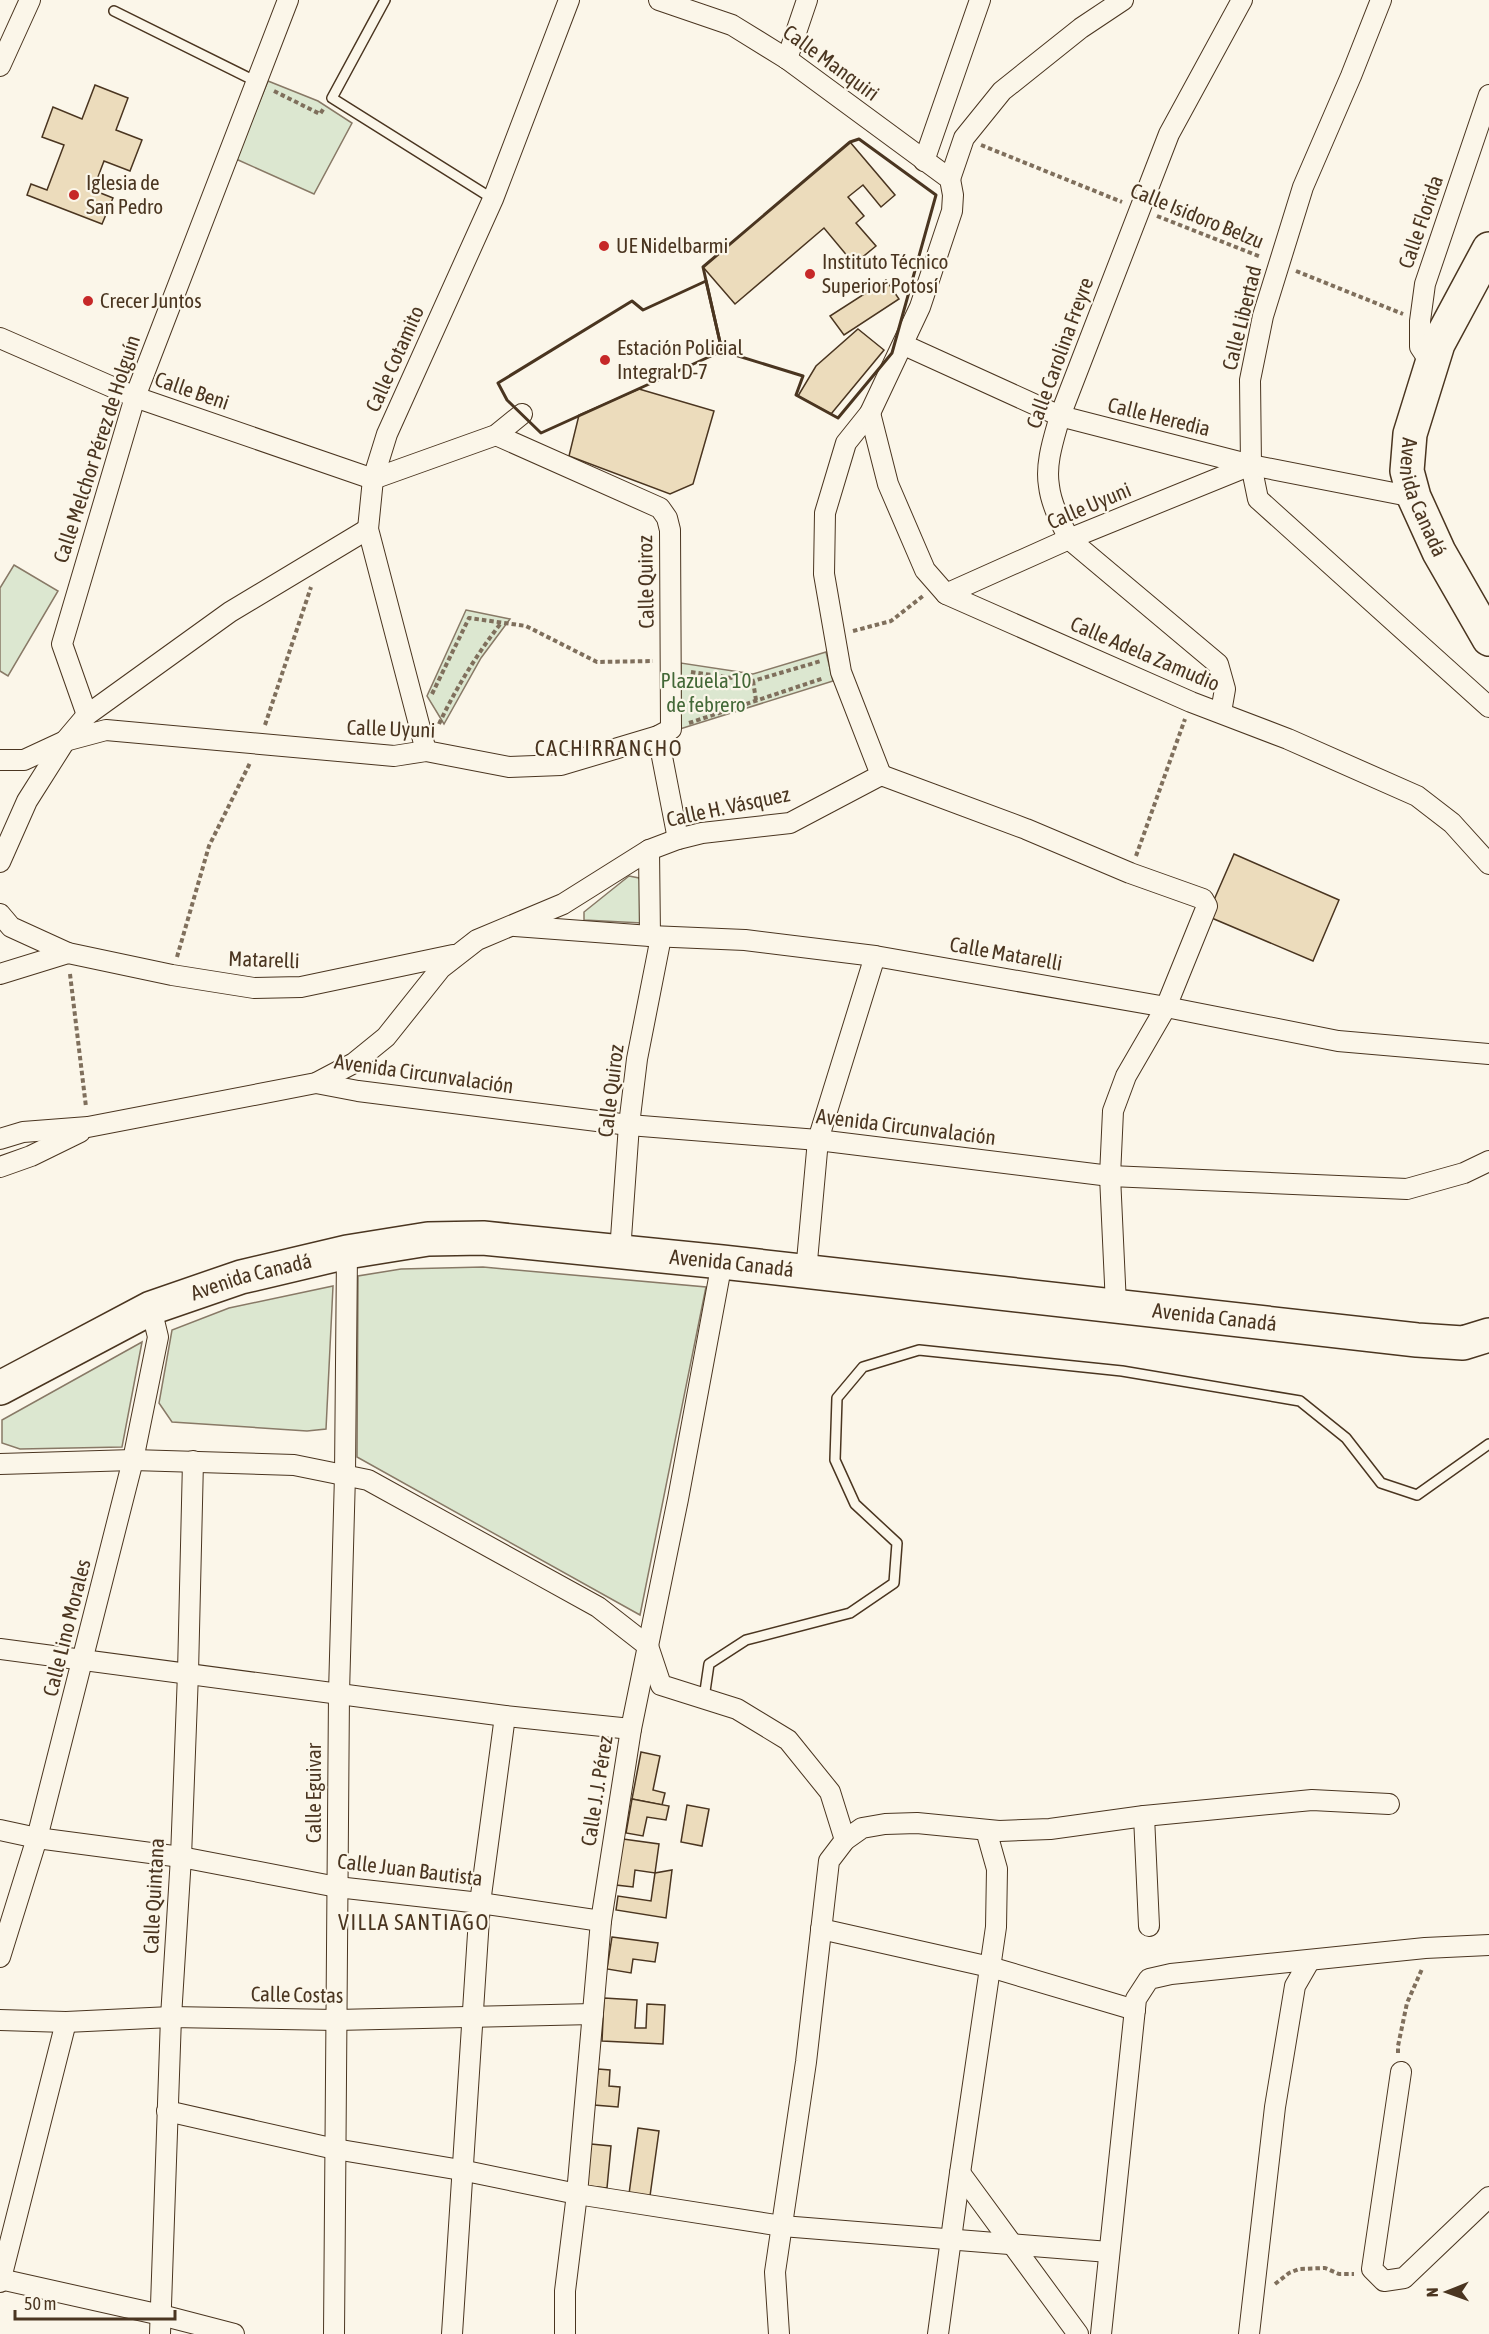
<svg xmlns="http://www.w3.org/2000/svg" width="1489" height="2334" viewBox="0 0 1489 2334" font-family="'Asap Condensed',sans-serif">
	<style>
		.green { fill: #dce7d0; stroke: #887966; stroke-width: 1.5 }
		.building { fill: #ecdcbc; stroke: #4a3520; stroke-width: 1.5 }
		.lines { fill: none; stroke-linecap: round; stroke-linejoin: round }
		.lane-casing { stroke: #4a3520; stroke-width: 12 }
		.street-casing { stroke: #4a3520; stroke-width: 22 }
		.highway-casing { stroke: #4a3520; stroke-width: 36 }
		.path { stroke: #7f6f5c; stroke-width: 4; stroke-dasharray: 4.5 3; stroke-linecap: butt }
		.lane { stroke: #fbf6e9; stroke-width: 9 }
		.street { stroke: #fbf6e9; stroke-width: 20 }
		.highway { stroke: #fbf6e9; stroke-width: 33 }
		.wall { stroke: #4a3520; stroke-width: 3 }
		.poi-dot { fill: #c62828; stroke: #fbf6e9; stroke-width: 2 }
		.labels { text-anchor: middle; stroke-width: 4.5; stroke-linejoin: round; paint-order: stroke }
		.street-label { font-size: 21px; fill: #4a3520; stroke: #fbf6e9 }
		.poi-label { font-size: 21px; fill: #4a3520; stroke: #fbf6e9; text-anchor: start }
		.park-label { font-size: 21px; fill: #436837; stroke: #fbf6e9 }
		.neighbourhood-label { font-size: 22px; letter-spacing: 1.5px; fill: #4a3520; stroke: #fbf6e9 }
	</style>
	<rect width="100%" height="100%" fill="#fbf6e9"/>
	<g class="green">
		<path d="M268 81 318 101 352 123 314 194 236 159Z"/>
		<path d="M14 565 58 591 8 676 0 671V588Z"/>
		<path d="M466 610 510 619 481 658 444 724 427 696Z"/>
		<path d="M826 652 833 681 680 729 681 663 753 674Z"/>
		<path d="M629 876 639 878 642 887V923L584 920V912Z"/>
		<path d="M483 1267 706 1287 640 1615 357 1457 358 1276 401 1269Z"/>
		<path d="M333 1286 326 1429 307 1431 172 1422 159 1403 172 1330 229 1308Z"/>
		<path d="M142 1342 122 1447 20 1449 2 1443V1420Z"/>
	</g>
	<g class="building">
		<path d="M95 85 128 98 116 130 142 140 130 171 104 161 93 190 113 198 102 224 27 195 31 184 47 190 64 145 42 137 53 107 82 119Z"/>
		<path d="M850 142 895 195 881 207 863 185 848 197 864 216 856 223 876 246 854 264 824 228 735 304 703 267Z"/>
		<path d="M886 280 899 299 844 335 830 316Z"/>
		<path d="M858 329 884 350 831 414 798 396 816 366Z"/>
		<path d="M639 389 714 411 693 484 670 494 569 456 579 415Z"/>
		<path d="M1234 854 1339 900 1313 961 1207 916Z"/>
		<path d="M641 1752 660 1756 653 1790 665 1793 662 1805 632 1799Z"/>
		<path d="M632 1799 669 1806 666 1820 647 1817 643 1836 626 1833Z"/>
		<path d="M687 1805 709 1809 702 1846 681 1842Z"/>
		<path d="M623 1839 659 1844 655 1873 635 1870 633 1887 616 1885Z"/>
		<path d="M672 1870 666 1918 616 1910 618 1896 651 1901 655 1873Z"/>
		<path d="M612 1937 658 1943 655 1962 633 1959 631 1973 607 1969Z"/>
		<path d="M604 1998 637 2000 635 2028H646L647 2004 665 2005 663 2044 602 2041Z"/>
		<path d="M598 2069 610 2070 609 2086 620 2087 618 2107 594 2105Z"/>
		<path d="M638 2128 659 2131 650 2196 629 2194Z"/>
		<path d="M591 2144 611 2146 607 2188 587 2186Z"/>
	</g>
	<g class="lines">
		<g class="lane-casing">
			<g id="lane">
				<path d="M385 0 332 98 493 199"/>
				<path d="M114 11 257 82"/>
				<path d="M704 1698 709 1664 746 1640 850 1613 894 1583 897 1543 855 1504 835 1460 837 1398 863 1367 919 1350 1122 1371 1300 1401 1346 1438 1381 1483 1417 1495 1489 1444"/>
			</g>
		</g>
		<g class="street-casing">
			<g id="street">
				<path d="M659 0 732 25 787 59 950 179 953 195 952 211 920 307 870 413 846 443 825 513 824 574 841 672 881 775"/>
				<path d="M1381 0 1351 76 1303 187 1263 316 1250 380 1251 465 1258 499 1489 707"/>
				<path d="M787 59 807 0"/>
				<path d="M0 66 30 0"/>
				<path d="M924 161 980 0"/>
				<path d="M950 179 964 138 1002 91 1081 28 1123 0"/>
				<path d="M0 338 135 397 373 479 496 435 522 414"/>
				<path d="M904 345 1060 416 1251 465 1414 497"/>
				<path d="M1432 365 1420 347V321L1425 284 1489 95"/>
				<path d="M870 413 888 484 925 570 946 594 1191 702 1288 739 1417 796 1452 823 1489 864"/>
				<path d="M946 594 1069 539 1251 465"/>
				<path d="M1221 712 1225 689 1218 664 1069 539C1061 523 1051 504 1049 486 1045 463 1054 438 1060 416L1169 134 1242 0"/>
				<path d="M87 715 62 644 135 397 288 0"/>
				<path d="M658 736 678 839"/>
				<path d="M426 751 368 529 373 479 387 434 493 199 569 0"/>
				<path d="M0 760H24L65 741 106 730 394 756 426 751 509 767 561 765 658 736 671 729 670 530 667 518 660 508 496 435"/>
				<path d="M649 850 650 936"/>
				<path d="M0 862 27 801 65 741 87 715 230 612 368 529"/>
				<path d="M0 914 11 927 68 953 172 975 254 988 301 987 453 955"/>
				<path d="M515 926 650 936 745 940 875 956 1166 1007 1338 1041 1489 1054"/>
				<path d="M0 974 68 953"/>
				<path d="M316 1083 358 1091 629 1125 818 1140 1110 1176 1407 1189 1464 1173 1489 1161"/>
				<path d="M0 1139 23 1132 88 1127 316 1083 354 1063 386 1037 441 968 477 940 563 904 649 850 678 839 702 833 790 823 881 775 1026 829 1130 873 1203 899 1207 906 1166 1007 1126 1076 1113 1111 1110 1176 1116 1305"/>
				<path d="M0 1167 31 1156 80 1132"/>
				<path d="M620 1252 629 1125 637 1059 661 937"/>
				<path d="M806 1272 818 1140 875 956"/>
				<path d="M0 1464 133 1460 294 1465 368 1480 598 1607 648 1646 661 1685 737 1709 788 1740 830 1792 845 1840"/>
				<path d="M0 1649 505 1716 631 1729"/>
				<path d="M1144 1816 1149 1926"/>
				<path d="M0 1830 37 1838 181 1857 337 1887 480 1903 601 1921"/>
				<path d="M821 1929 990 1967 1135 2010"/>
				<path d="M0 1957 37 1838 133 1460 158 1337 151 1308"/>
				<path d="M0 2020 66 2022 171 2017 336 2020 593 2014"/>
				<path d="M1401 2072 1372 2269 1384 2281 1404 2278 1489 2197"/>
				<path d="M167 2111 335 2149 461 2170 577 2194 782 2226 1109 2252"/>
				<path d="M960 2173 1078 2334"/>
				<path d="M0 2279 161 2315 234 2334"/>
				<path d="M0 2282 66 2022"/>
				<path d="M160 2334 171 2017 181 1857 188 1673 193 1461"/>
				<path d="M334 2334 339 1693 345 1475 347 1252"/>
				<path d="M452 2334 480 1903 505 1716"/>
				<path d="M565 2334V2291L577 2194 601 1921 631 1729 678 1499 722 1262"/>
				<path d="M779 2334 775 2272 806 2062 829 1861 845 1840 862 1828 885 1824 917 1823 999 1831 1050 1829 1144 1816 1312 1800 1389 1804"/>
				<path d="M938 2334 960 2173 996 1927 997 1869 986 1830"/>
				<path d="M1101 2334 1136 1999 1149 1979 1171 1974 1425 1948 1489 1945"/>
				<path d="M1249 2334 1275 2107 1295 1986 1310 1960"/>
			</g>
		</g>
		<g class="highway-casing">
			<g id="highway">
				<path id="s1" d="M1489 249 1438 344 1410 434 1407 471 1414 497 1439 552 1489 639"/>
				<path id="s2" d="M0 1388 151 1308 241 1277 347 1252 428 1239 483 1238 722 1262 1417 1340 1463 1343 1489 1335"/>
			</g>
		</g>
		<g class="path">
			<path d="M274 91 320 114 324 108"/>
			<path d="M981 145 1122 202"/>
			<path d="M1157 216 1261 257"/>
			<path d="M1296 271 1403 314"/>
			<path d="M853 631 891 621 923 596"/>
			<path d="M691 672 753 681 821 661"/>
			<path d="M753 681 756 700"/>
			<path d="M432 694 469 618 526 626 597 662 653 661"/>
			<path d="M689 723 824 678"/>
			<path d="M439 724C456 688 477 654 501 623"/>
			<path d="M265 725 311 587"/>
			<path d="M1136 856 1185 719"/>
			<path d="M177 957 209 846 250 763"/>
			<path d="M70 974 86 1107"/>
			<path d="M1398 2053V2046L1407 2003 1422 1969"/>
			<path d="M1275 2284 1289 2273 1299 2269 1325 2268 1339 2274H1354"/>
		</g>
		<use href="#lane" class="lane"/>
		<use href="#street" class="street"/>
		<use href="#highway" class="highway"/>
		<g class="wall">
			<path d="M859 139 936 195 892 353 838 418 796 395 803 376 722 351 703 267 850 142Z"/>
			<path d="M706 281 722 351 541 433 507 400 498 383 632 301 643 310Z"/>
		</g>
	</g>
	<g class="poi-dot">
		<circle cx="74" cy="195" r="6"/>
		<circle cx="604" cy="246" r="6"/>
		<circle cx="810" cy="274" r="6"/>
		<circle cx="88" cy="301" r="6"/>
		<circle cx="605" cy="360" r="6"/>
	</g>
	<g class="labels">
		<g class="street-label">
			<text transform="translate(831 63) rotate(36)" y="7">Calle Manquiri</text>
			<text transform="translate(1197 216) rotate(22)" y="7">Calle Isidoro Belzu</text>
			<text transform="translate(1421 222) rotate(-71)" y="7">Calle Florida</text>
			<text transform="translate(1242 318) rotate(-76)" y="7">Calle Libertad</text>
			<text transform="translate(1060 353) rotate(-70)" y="7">Calle Carolina Freyre</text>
			<text transform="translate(395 359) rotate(-66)" y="7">Calle Cotamito</text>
			<text transform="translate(192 391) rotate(19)" y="7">Calle Beni</text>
			<text transform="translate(1159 417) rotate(14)" y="7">Calle Heredia</text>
			<text transform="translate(97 449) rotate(-72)" y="7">Calle Melchor Pérez de Holguín</text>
			<text dy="7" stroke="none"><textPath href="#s1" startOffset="268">Avenida Canadá</textPath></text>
			<text transform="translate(1089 506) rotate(-23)" y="7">Calle Uyuni</text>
			<text transform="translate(646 582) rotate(-91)" y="7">Calle Quiroz</text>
			<text transform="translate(1145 654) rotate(23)" y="7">Calle Adela Zamudio</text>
			<text transform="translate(391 729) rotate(2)" y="7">Calle Uyuni</text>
			<text transform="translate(728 807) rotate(-12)" y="7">Calle H. Vásquez</text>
			<text transform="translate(1006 954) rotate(10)" y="7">Calle Matarelli</text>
			<text transform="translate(264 960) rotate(2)" y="7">Matarelli</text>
			<text transform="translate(424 1074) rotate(8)" y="7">Avenida Circunvalación</text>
			<text transform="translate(611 1091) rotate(-83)" y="7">Calle Quiroz</text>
			<text transform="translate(906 1127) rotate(7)" y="7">Avenida Circunvalación</text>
			<text dy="7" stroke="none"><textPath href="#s2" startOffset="762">Avenida Canadá</textPath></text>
			<text dy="7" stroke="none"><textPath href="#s2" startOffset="276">Avenida Canadá</textPath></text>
			<text dy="7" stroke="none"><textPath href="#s2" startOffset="1248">Avenida Canadá</textPath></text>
			<text transform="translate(67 1628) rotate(-76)" y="7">Calle Lino Morales</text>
			<text transform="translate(597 1791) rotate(-81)" y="7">Calle J. J. Pérez</text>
			<text transform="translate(314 1793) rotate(-90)" y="7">Calle Eguivar</text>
			<text transform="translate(410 1870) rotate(7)" y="7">Calle Juan Bautista</text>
			<text transform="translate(154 1896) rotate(-87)" y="7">Calle Quintana</text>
			<text transform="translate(297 1995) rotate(1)" y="7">Calle Costas</text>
		</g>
		<g class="poi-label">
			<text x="86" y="190">Iglesia de<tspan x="86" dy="24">San Pedro</tspan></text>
			<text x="616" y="253">UE Nidelbarmi</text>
			<text x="822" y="269">Instituto Técnico<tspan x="822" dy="24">Superior Potosí</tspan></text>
			<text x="100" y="308">Crecer Juntos</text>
			<text x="617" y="355">Estación Policial<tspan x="617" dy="24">Integral D-7</tspan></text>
		</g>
		<g class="park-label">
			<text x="706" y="688">Plazuela 10<tspan x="706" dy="24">de febrero</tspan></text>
		</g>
		<g class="neighbourhood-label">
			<text x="609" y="756">CACHIRRANCHO</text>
			<text x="414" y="1930">VILLA SANTIAGO</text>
		</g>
	</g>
	<g transform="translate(1447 2292) rotate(269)" stroke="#fbf6e9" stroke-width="4.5" paint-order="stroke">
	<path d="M0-4.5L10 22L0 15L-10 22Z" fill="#4a3520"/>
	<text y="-9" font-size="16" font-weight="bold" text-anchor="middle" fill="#4a3520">N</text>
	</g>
	<path d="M15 2310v9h160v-9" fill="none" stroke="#4a3520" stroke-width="3"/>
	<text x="24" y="2310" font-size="18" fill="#4a3520" stroke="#fbf6e9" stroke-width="4.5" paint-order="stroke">50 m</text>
</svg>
